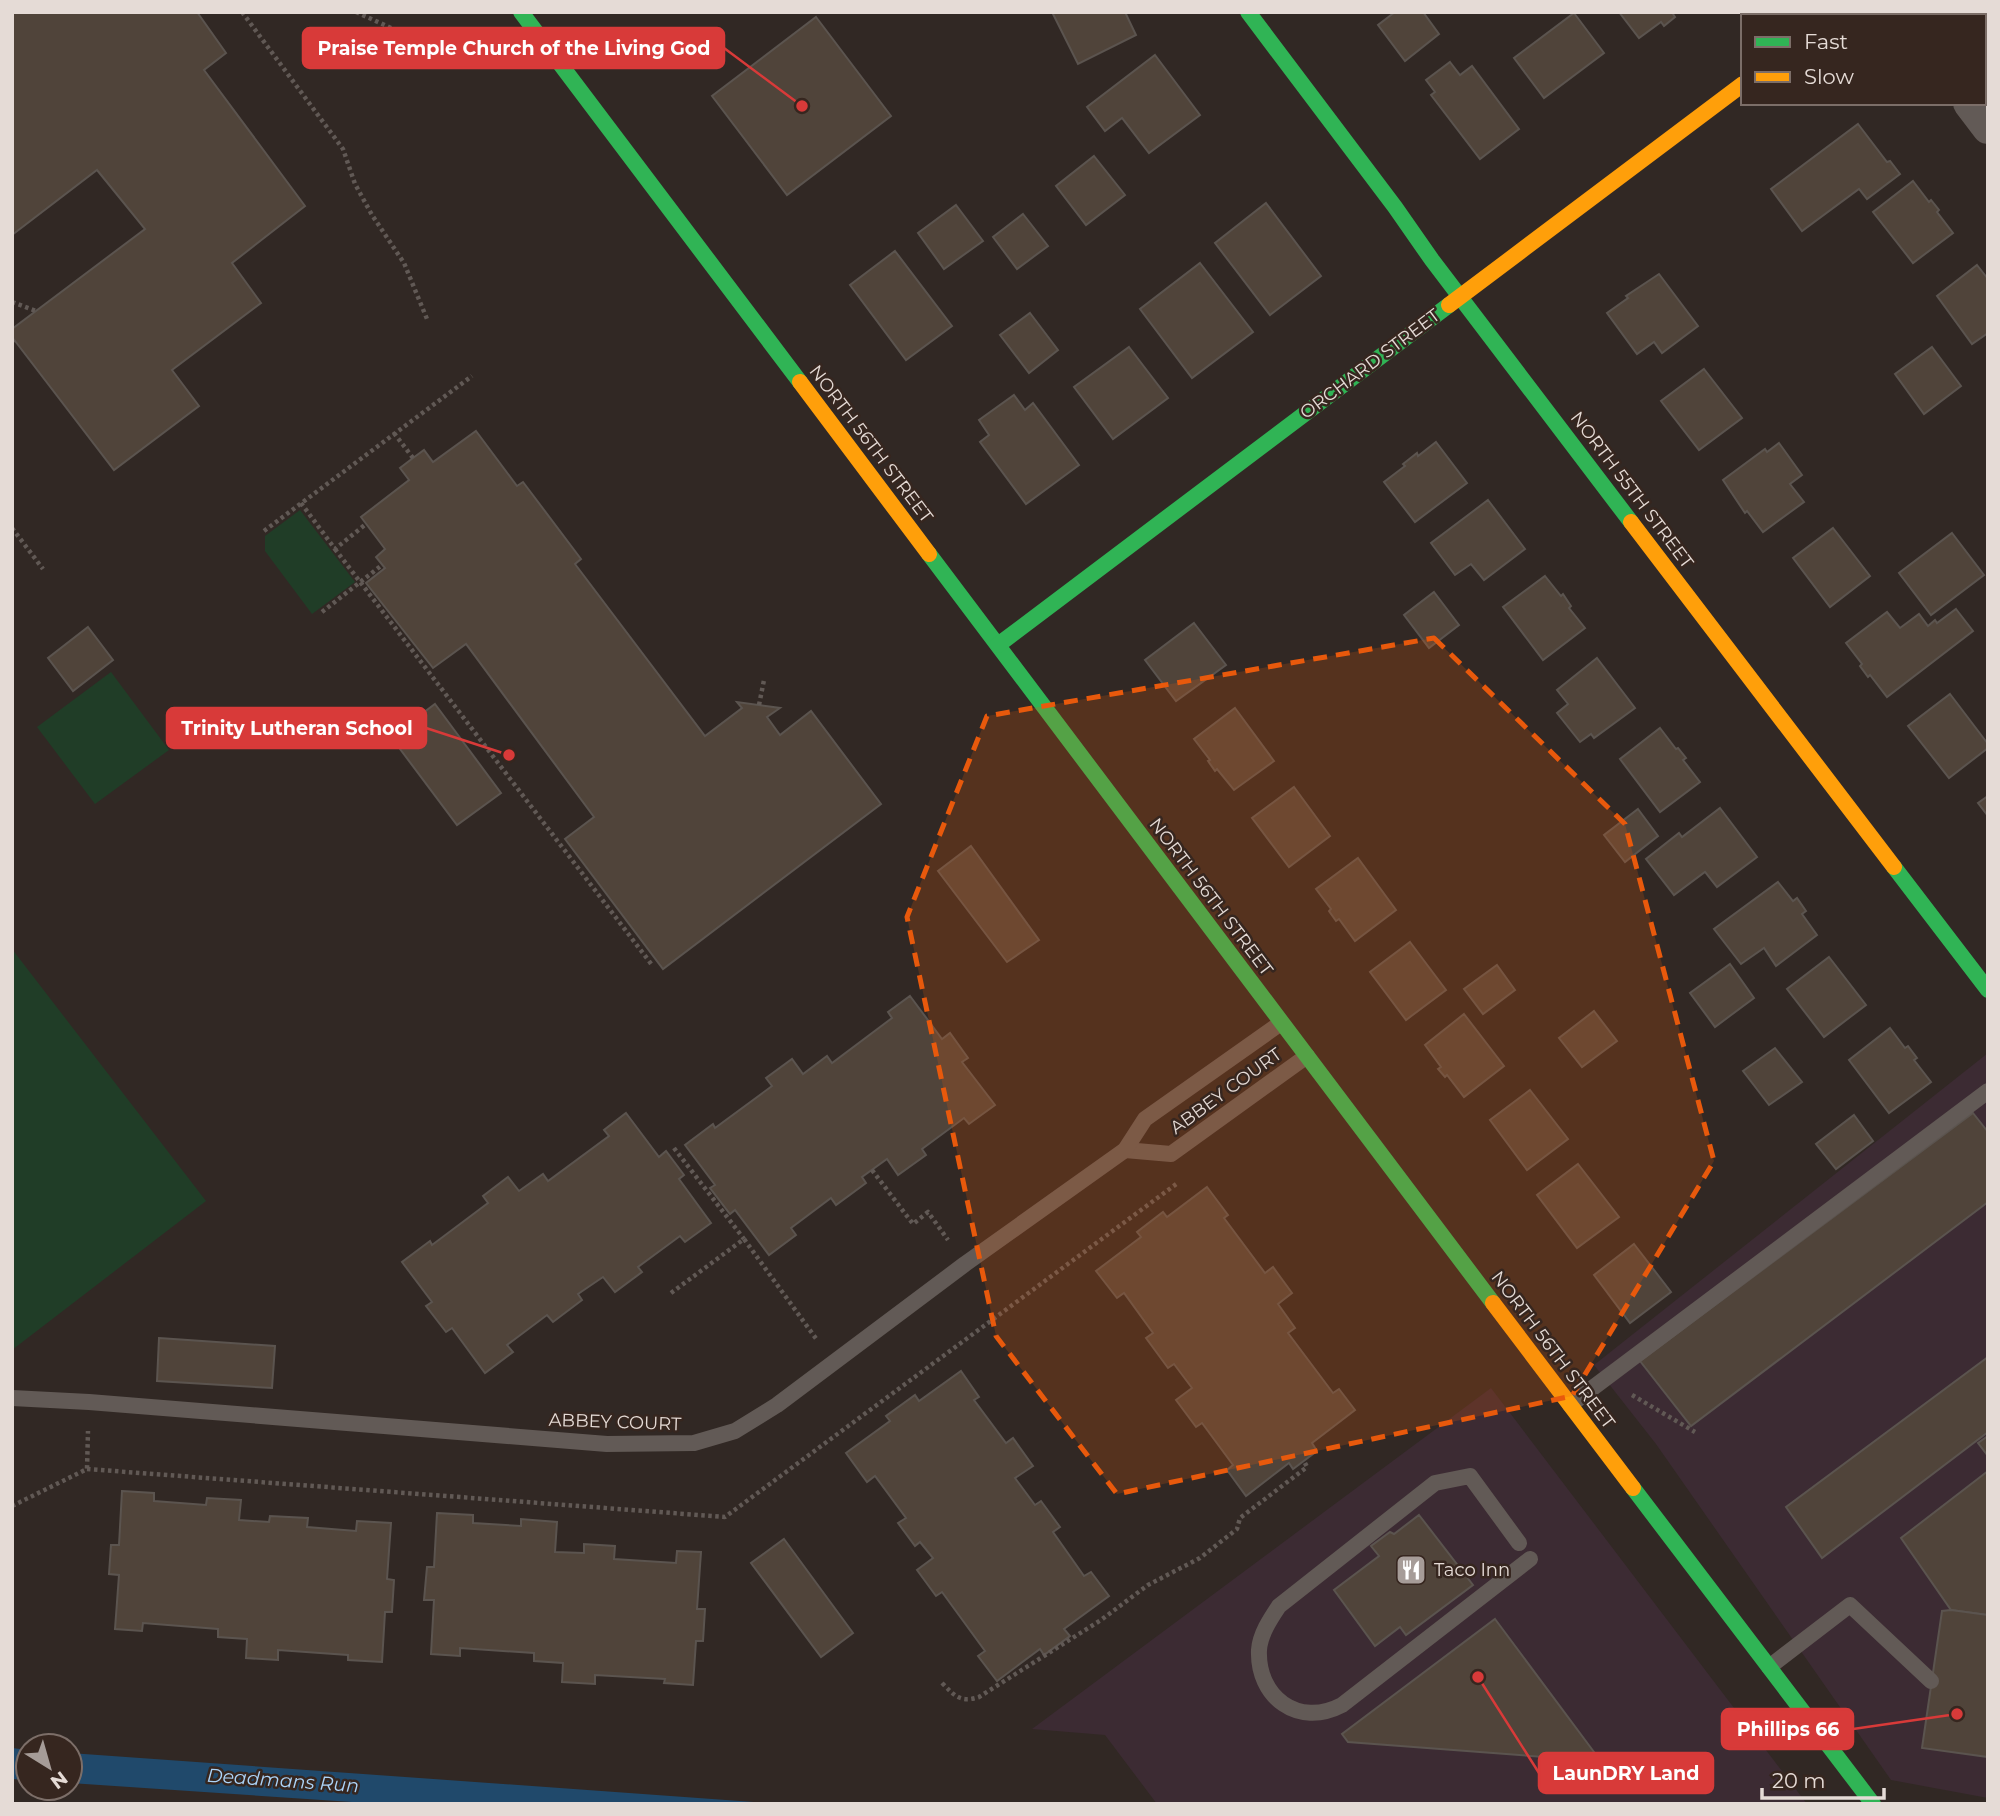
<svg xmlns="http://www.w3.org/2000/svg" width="2000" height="1816" viewBox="0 0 2000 1816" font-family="Montserrat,sans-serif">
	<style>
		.commercial { fill: #3c2b33 }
		.green { fill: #203d27 }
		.water { fill: #20496b }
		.building { fill: #50443a; stroke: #5b544f; stroke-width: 2 }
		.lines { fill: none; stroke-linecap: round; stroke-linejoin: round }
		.path { stroke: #615955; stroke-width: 4.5; stroke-dasharray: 3.5 3.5; stroke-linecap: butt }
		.lane { stroke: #625a56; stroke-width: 16 }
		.street { stroke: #625a56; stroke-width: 32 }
		.fast { stroke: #30b455; stroke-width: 16 }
		.slow { stroke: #ff9f0a; stroke-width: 16 }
		.marked { fill: #e8590c; fill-opacity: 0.2; stroke: #e8590c; stroke-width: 5; stroke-dasharray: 14 9; stroke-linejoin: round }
		.labels { text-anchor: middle; stroke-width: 5; stroke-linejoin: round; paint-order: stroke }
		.street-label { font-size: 18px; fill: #e5dbd6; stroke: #36261f }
		.poi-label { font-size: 18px; fill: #e5dbd6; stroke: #36261f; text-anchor: start }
		.water-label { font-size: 19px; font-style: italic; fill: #acd4f9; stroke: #36261f }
		.leader { fill: none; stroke: #d83a39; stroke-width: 2.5 }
		.callout-dot { fill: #d83a39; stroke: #36261f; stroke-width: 2.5 }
		.callout { fill: #d83a39; stroke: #d83a39; stroke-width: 2.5 }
		.callout-label { font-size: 19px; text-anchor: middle; font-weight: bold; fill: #fff }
	</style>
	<rect width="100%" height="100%" fill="#312824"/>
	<g class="commercial">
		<path d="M1988 1053V1798L1891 1780 1656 1444 1594 1365Z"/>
		<path d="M1491 1388 1807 1804H1157L1105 1735 1032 1729Z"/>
	</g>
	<g class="green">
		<path d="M300 510 355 582 312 614 265 551V536Z"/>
		<path d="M111 672 169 750 95 804 37 727Z"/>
		<path d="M12 949 206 1201 12 1350Z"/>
	</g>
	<g class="water">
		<path d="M12 1748 28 1750V1780L12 1779Z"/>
		<path d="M70 1753 783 1804H382L70 1783Z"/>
	</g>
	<g class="building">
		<path d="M12 12H197L226 53 204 70 305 206 232 263 261 303 172 370 199 406 114 470 12 337V329L145 229 97 170 12 235Z"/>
		<path d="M1052 12H1125L1136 35 1078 64Z"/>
		<path d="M1395 12H1423L1439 34 1405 61 1378 25Z"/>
		<path d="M1619 12H1675L1673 14 1675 17 1664 26 1661 22 1639 38Z"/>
		<path d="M1574 13 1604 53 1544 98 1514 58Z"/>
		<path d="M816 17 891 116 787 195 712 96Z"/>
		<path d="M1155 55 1200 115 1149 153 1122 118 1105 131 1087 107Z"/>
		<path d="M1450 62 1460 75 1472 66 1519 129 1480 159 1431 95 1435 92 1426 80Z"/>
		<path d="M1858 124 1887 162 1890 161 1900 174 1867 199 1859 189 1802 231 1771 189Z"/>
		<path d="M1094 156 1125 195 1086 225 1056 186Z"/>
		<path d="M1913 181 1929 202 1931 200 1939 210 1937 212 1953 233 1913 263 1873 212Z"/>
		<path d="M1266 203 1321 276 1270 315 1215 243Z"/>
		<path d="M956 205 983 241 944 269 918 233Z"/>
		<path d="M1023 214 1048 246 1017 269 993 237Z"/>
		<path d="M895 251 952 326 906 360 850 285Z"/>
		<path d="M1200 263 1253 332 1192 378 1140 309Z"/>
		<path d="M1977 265 1988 279V333L1972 344 1937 296Z"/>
		<path d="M1659 274 1698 326 1662 353 1654 342 1637 354 1607 313 1628 298 1626 296Z"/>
		<path d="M1030 313 1058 350 1029 373 1000 335Z"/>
		<path d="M1129 347 1168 398 1113 439 1074 387Z"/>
		<path d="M1932 347 1961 386 1924 414 1895 374Z"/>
		<path d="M1704 369 1742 418 1699 450 1661 401Z"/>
		<path d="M1014 395 1025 410 1033 403 1079 465 1026 504 980 442 989 435 979 420Z"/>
		<path d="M476 431 517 486 523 482 581 559 575 564 705 736 742 708 737 702 780 708 767 717 780 735 811 711 881 804 663 969 565 839 594 817 466 644 433 668 366 583 385 568 376 557 385 549 361 517 409 480 400 468 413 458 424 450 433 462Z"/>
		<path d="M1436 442 1467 483 1415 522 1384 482 1405 466 1403 464 1417 453 1418 456Z"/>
		<path d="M1779 443 1802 475 1790 484 1804 502 1763 532 1747 511 1745 513 1723 480 1765 449 1767 452Z"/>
		<path d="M1488 500 1525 549 1484 580 1471 564 1455 575 1431 543Z"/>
		<path d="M1833 528 1870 576 1830 607 1793 558Z"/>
		<path d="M1952 533 1984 575 1931 615 1899 573Z"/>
		<path d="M1545 576 1561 596 1563 594 1571 606 1569 608 1585 628 1543 660 1503 607Z"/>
		<path d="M1434 592 1459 625 1429 648 1404 615Z"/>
		<path d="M1956 609 1973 631 1887 697 1870 675 1868 677 1860 666 1862 664 1846 643 1887 612 1900 628 1919 614 1928 626 1935 620 1937 623Z"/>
		<path d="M1194 623 1226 665 1176 701 1145 660Z"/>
		<path d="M88 627 113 660 73 691 48 658Z"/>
		<path d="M1597 658 1635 708 1594 738 1591 734 1580 742 1557 713 1568 704 1557 690Z"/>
		<path d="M1950 694 1988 744V748L1949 778 1908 726Z"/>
		<path d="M435 704 501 793 457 825 391 737Z"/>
		<path d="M1235 708 1274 761 1234 790 1217 769 1215 771 1208 761 1210 760 1194 739Z"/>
		<path d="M1660 728 1676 749 1678 748 1686 758 1683 760 1700 782 1660 812 1620 759Z"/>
		<path d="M1294 787 1330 836 1289 867 1252 818Z"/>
		<path d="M1988 796V816L1978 803Z"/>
		<path d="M1720 808 1757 857 1717 887 1705 872 1674 895 1646 859 1679 833 1682 837Z"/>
		<path d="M1638 809 1658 836 1625 862 1604 835Z"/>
		<path d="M971 846 1039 940 1007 962 938 871Z"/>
		<path d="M1358 858 1396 910 1355 941 1339 919 1336 921 1329 911 1331 909 1316 889Z"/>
		<path d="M1778 882 1793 901 1797 898 1806 911 1802 914 1817 935 1776 966 1764 948 1741 964 1714 929Z"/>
		<path d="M1410 942 1446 990 1406 1020 1370 972Z"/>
		<path d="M1829 957 1866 1005 1824 1037 1787 989Z"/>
		<path d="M1730 964 1754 998 1715 1027 1690 993Z"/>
		<path d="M1497 965 1515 990 1483 1014 1464 989Z"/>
		<path d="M910 996 942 1039 950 1033 968 1058 962 1062 995 1105 969 1124 964 1118 922 1149 926 1155 898 1175 887 1159 862 1177 866 1183 836 1205 831 1198 791 1228 796 1235 769 1255 735 1210 730 1214 710 1188 715 1185 685 1145 713 1124 715 1128 772 1086 766 1078 792 1059 803 1074 827 1056 832 1063 892 1018 888 1012Z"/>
		<path d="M1594 1011 1617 1041 1582 1067 1559 1038Z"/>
		<path d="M1464 1014 1504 1066 1464 1097 1447 1075 1445 1077 1438 1069 1441 1067 1425 1045Z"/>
		<path d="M1890 1028 1905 1048 1908 1046 1917 1058 1914 1060 1931 1082 1889 1113 1849 1060Z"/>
		<path d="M1775 1048 1802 1082 1769 1105 1743 1071Z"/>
		<path d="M1530 1090 1568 1139 1527 1170 1490 1120Z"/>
		<path d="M626 1113 659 1157 666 1151 684 1175 679 1179 711 1223 685 1242 680 1236 638 1267 642 1272 615 1292 603 1277 578 1294 582 1300 553 1322 547 1315 507 1345 513 1352 485 1373 452 1328 446 1332 426 1306 432 1302 402 1262 430 1241 432 1245 488 1203 483 1196 508 1177 519 1191 543 1174 548 1181 609 1136 604 1130Z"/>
		<path d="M1973 1113 1988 1132V1202L1691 1426 1640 1361Z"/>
		<path d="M1854 1115 1873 1141 1836 1169 1816 1144Z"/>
		<path d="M1578 1164 1619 1217 1577 1248 1537 1195Z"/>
		<path d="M1207 1187 1228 1215 1224 1218 1265 1273 1273 1267 1292 1293 1278 1304 1295 1328 1288 1333 1333 1393 1339 1389 1355 1410 1312 1443 1317 1451 1293 1469 1289 1463 1246 1496 1227 1470 1233 1465 1202 1423 1196 1427 1176 1400 1192 1388 1174 1364 1168 1368 1146 1338 1153 1333 1124 1293 1117 1298 1096 1271 1141 1237 1137 1232 1163 1212 1167 1217Z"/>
		<path d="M1634 1244 1671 1292 1630 1323 1594 1275Z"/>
		<path d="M159 1338 275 1346 272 1388 157 1381Z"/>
		<path d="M1988 1357V1432L1822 1558 1786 1507Z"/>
		<path d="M961 1371 979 1397 974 1400 1006 1443 1013 1438 1033 1466 1015 1478 1035 1505 1041 1501 1060 1527 1053 1532 1084 1576 1091 1572 1109 1596 1064 1629 1070 1636 1044 1655 1040 1649 997 1681 978 1656 985 1651 942 1592 936 1596 917 1570 933 1558 920 1542 915 1546 898 1523 906 1518 875 1476 867 1482 846 1453 890 1421 886 1416 915 1395 919 1401Z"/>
		<path d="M1988 1436V1456L1978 1443Z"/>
		<path d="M1988 1471V1615L1951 1610 1901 1538Z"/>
		<path d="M122 1491 154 1493V1501L206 1505 207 1498 241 1500 239 1520 269 1522 270 1516 308 1518 307 1527 356 1531 357 1521 391 1523 387 1579 394 1580 392 1612H385L382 1662 348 1660V1655L278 1650V1660L246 1658 247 1639 218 1637V1629L143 1623 142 1631 115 1629 119 1575 109 1574 111 1545H119Z"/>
		<path d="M437 1513 473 1515V1523L521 1526V1519L557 1522 555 1552 584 1553V1544L615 1546 614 1559 676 1563 677 1551 701 1552 697 1609H705L703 1641H696L693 1685 664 1683 665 1679 595 1675V1684L562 1682 563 1663 534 1661V1653L460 1648V1656L431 1654 434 1600H424L427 1567H434Z"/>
		<path d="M1419 1515 1473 1585 1406 1635 1400 1627 1375 1646 1334 1590 1379 1556 1371 1546 1390 1532 1394 1534Z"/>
		<path d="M784 1539 853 1633 821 1657 751 1563Z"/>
		<path d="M1951 1610 1988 1615V1757L1922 1748 1942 1611Z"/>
		<path d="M1495 1619 1594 1752 1584 1760 1348 1742 1342 1734Z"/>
	</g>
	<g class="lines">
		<g class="path">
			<path d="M242 12 343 149 355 184 372 215 404 263 427 319"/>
			<path d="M356 12 424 43 503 62"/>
			<path d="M12 302 36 311"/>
			<path d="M12 341 14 340"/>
			<path d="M394 433 413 458"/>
			<path d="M301 503 335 549 366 524"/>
			<path d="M12 528 43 569"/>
			<path d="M264 531 472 376"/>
			<path d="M335 549 652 965"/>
			<path d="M322 612 382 565"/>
			<path d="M759 705 764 680"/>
			<path d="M674 1148 744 1239"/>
			<path d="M872 1170 913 1224 928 1212 948 1240"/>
			<path d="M671 1293 744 1239 817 1340"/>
			<path d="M1632 1395 1695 1432"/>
			<path d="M87 1469 725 1517 1179 1182"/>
			<path d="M12 1506 87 1469 88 1431"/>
			<path d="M942 1683C955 1696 960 1703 979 1697L1101 1620 1148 1585 1200 1558 1237 1529 1240 1518 1307 1467 1304 1461"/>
		</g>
		<g class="lane">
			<path d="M1125 1150 1171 1154 1307 1056"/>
			<path d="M12 1398 89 1402 607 1444 694 1443 735 1431 777 1405 965 1264 1125 1150 1145 1119 1281 1023"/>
			<path d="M1570 1405 1988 1091"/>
			<path d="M1519 1543 1470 1476 1435 1483 1279 1606C1271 1618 1260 1634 1259 1650 1257 1697 1298 1728 1342 1705L1530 1559"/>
			<path d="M1769 1667 1850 1605 1931 1681"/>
		</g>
		<g class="street">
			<path d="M1900 12 1903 16"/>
			<path d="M1833 16 1838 12"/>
			<path d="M1969 103 1988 128"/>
		</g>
		<g class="fast">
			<path d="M521 12 800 382"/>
			<path d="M1248 12 1395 207 1432 260 1631 522"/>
			<path d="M929 554 1493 1303"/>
			<path d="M998 645 1449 305"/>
			<path d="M1894 867 1988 990"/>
			<path d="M1633 1488 1873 1804"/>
		</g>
		<g class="slow">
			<path d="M1449 305 1743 84"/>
			<path d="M800 382 929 554"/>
			<path d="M1631 522 1894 867"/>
			<path d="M1493 1303 1633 1488"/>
		</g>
	</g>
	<path class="marked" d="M1434 638 1625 824 1714 1161 1572 1396 1117 1494 996 1336 907 917 987 716Z"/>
	<defs>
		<g id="restaurant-square" transform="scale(1.575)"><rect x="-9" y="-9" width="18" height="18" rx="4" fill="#a69c98" stroke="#36261f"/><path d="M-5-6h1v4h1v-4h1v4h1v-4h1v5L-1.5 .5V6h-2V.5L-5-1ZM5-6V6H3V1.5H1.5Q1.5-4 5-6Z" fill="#fff"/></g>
	</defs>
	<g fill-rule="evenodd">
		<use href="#restaurant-square" x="1411" y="1570"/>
	</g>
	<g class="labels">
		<g class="street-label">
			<text transform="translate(1370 364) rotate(-37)" y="6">ORCHARD STREET</text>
			<text transform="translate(871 444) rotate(53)" y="6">NORTH 56TH STREET</text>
			<text transform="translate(1632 490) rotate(53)" y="6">NORTH 55TH STREET</text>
			<text transform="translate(1211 897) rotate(53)" y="6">NORTH 56TH STREET</text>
			<text transform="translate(1226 1091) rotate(-36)" y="6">ABBEY COURT</text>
			<text transform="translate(1553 1350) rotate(53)" y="6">NORTH 56TH STREET</text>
			<text transform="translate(615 1422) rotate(2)" y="6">ABBEY COURT</text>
		</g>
		<g class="poi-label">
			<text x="1434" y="1576">Taco Inn</text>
		</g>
		<g class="water-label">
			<text transform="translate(283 1780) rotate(4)" y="7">Deadmans Run</text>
		</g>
	</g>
	<path class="leader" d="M802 106L724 48M509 755L426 728M1957 1714L1853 1729M1478 1677L1539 1773"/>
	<g class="callout-dot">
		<circle cx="802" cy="106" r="7"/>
		<circle cx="509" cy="755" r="7"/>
		<circle cx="1957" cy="1714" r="7"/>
		<circle cx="1478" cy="1677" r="7"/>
	</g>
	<g class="callout">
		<rect x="303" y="28" width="421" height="40" rx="7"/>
		<rect x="167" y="708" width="259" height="40" rx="7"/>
		<rect x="1722" y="1709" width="131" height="40" rx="7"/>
		<rect x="1539" y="1753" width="174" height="40" rx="7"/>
	</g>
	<g class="callout-label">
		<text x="514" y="55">Praise Temple Church of the Living God</text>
		<text x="297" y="735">Trinity Lutheran School</text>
		<text x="1788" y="1736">Phillips 66</text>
		<text x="1626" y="1780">LaunDRY Land</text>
	</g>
	<rect width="2000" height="1816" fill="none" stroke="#e5dbd6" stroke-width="28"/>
	<rect x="1741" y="14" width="245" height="91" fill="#36261f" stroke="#7c6e68" stroke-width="2"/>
	<rect x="1755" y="37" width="35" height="10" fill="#30b455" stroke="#7c6e68" stroke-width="2"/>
	<text x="1804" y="49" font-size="21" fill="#e5dbd6">Fast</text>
	<rect x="1755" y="72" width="35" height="10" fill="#ff9f0a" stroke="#7c6e68" stroke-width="2"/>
	<text x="1804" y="84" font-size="21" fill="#e5dbd6">Slow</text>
	<g transform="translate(49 1767) rotate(143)"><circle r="33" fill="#36261f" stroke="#7c6e68" stroke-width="2"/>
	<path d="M0-5L12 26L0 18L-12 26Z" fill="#a69c98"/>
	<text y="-10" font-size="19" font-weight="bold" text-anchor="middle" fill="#e5dbd6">N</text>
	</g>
	<path d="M1762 1788v10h122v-10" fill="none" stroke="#e5dbd6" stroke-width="3.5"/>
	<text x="1772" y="1788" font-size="21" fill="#e5dbd6" stroke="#36261f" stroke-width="5" paint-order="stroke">20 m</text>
</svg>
